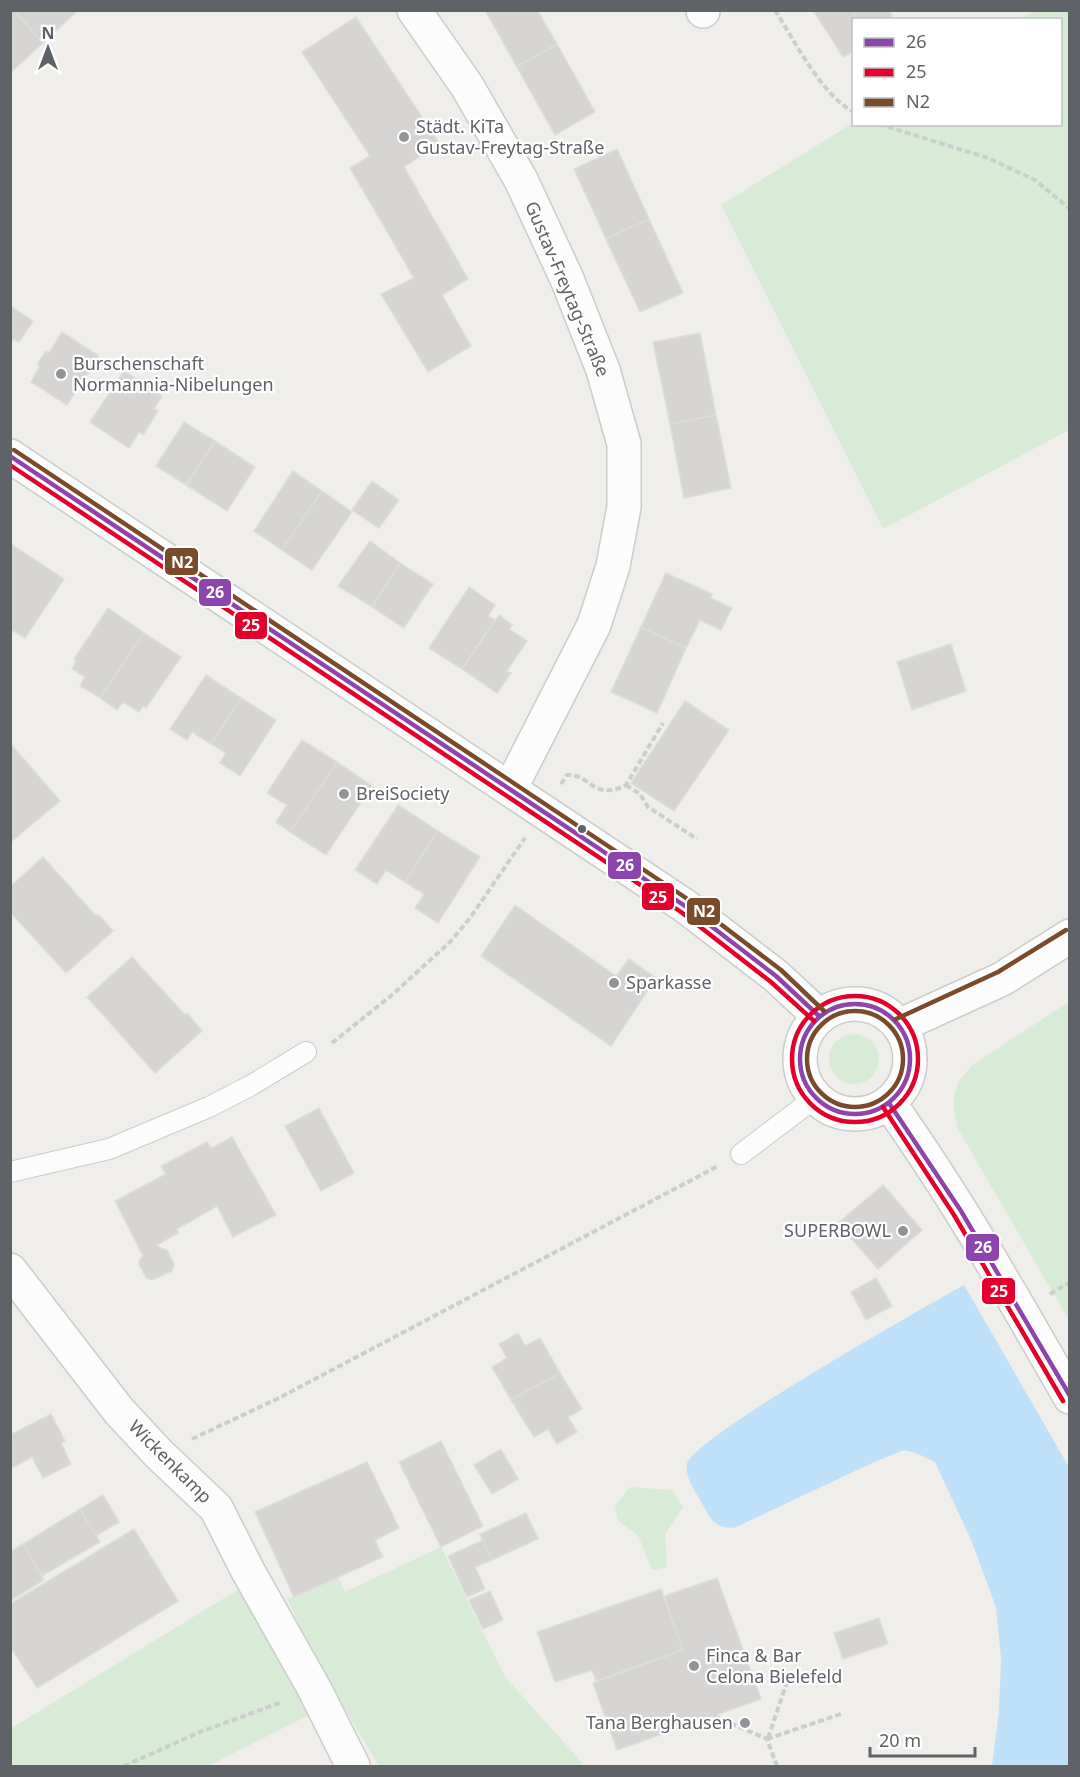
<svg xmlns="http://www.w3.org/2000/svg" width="1080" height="1777" viewBox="0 0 1080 1777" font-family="'Noto Sans',sans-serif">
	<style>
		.green { fill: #d8ebd6 }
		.water { fill: #bfe0f9 }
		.building { fill: #d6d5d3; stroke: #deddd9; stroke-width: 1.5 }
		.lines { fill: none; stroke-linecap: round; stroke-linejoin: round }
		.service-casing { stroke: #cbcccc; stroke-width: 22 }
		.minor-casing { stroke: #cbcccc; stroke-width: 36 }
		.path { stroke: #cacfcc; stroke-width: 4; stroke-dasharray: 6 3; stroke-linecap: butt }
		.service { stroke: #fdfcfc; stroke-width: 20 }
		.minor { stroke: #fdfcfc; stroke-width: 33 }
		.bus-1-casing { stroke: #fff; stroke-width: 9 }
		.bus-2-casing { stroke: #fff; stroke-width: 9 }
		.bus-3-casing { stroke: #fff; stroke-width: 9 }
		.bus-1 { stroke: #8e44ad; stroke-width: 4.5 }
		.bus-2 { stroke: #e4002b; stroke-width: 4.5 }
		.bus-3 { stroke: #7a4b2a; stroke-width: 4.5 }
		.poi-dot { fill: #919496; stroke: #fff; stroke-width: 2 }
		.bus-dot { fill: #5f6368; stroke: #fff; stroke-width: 2 }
		.labels { text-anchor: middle; stroke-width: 4.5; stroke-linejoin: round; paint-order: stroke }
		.poi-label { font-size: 18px; fill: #5f6368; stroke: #fff; text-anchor: start }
		.street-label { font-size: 18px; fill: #5f6368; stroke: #fff }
		.line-badge { stroke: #fff; stroke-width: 2 }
		.badge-label { font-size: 16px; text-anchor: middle; font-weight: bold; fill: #fff }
	</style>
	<rect width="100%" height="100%" fill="#efeeea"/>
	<g class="green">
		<path d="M1033 11H1069V430L883 529 721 205 853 123 854 124H1060V20L1019 19Z"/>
		<path d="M1069 1002 1070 1315 1067 1317 958 1129 954 1110V1096L958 1082 972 1065Z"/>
		<circle cx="854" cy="1059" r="25"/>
		<path d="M630 1487 672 1490 683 1507 665 1534 667 1567 652 1570 638 1535 618 1521 615 1506Z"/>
		<path d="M441 1547 505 1677 585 1766H379L320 1667 287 1599 338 1577 345 1592Z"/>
		<path d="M244 1586 311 1714 208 1766H11L10 1729Z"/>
	</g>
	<path class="water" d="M964 1285 1069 1467V1766H992L999 1712 1001 1658 996 1607 972 1542 935 1462 918 1454 904 1450 870 1464 734 1528C712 1527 711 1519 701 1502 696 1492 684 1476 687 1464 691 1439 928 1305 964 1285Z"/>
	<g class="building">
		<path d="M10 10H14L43 43 10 73Z"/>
		<path d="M14 10H78L43 43Z"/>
		<path d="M485 10H537L557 44 517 67Z"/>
		<path d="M813 10H852L857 20H854V51L843 57Z"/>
		<path d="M852 10H889L894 20H857Z"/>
		<path d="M356 17 439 143 404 167 468 279 442 295 471 346 428 372 381 294 414 278 350 168 370 156 302 52Z"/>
		<path d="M557 44 595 112 555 135 517 67Z"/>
		<path d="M617 149 649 219 606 239 574 169Z"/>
		<path d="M649 219 683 293 640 312 606 239Z"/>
		<path d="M10 306 33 321 19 342 14 339 10 344Z"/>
		<path d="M62 332 99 356 67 405 31 382 40 366 37 364 46 351 49 353Z"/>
		<path d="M700 333 716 415 670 424 653 342Z"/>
		<path d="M124 371 162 396 154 409 158 411 143 435 139 432 129 448 90 422Z"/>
		<path d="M716 415 731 488 684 498 670 424Z"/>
		<path d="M184 422 215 441 186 485 156 466Z"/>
		<path d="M215 441 255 467 227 511 186 485Z"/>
		<path d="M293 471 322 491 282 550 254 531Z"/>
		<path d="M372 481 399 500 379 528 352 510Z"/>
		<path d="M322 491 352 512 312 570 282 550Z"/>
		<path d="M370 541 400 563 372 607 338 586Z"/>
		<path d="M12 545 64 579 25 638 10 629V605L13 602 10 601V547Z"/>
		<path d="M400 563 433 584 404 628 372 607Z"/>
		<path d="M666 573 712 594 711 598 732 608 721 630 700 620 686 648 641 627Z"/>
		<path d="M469 587 495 605 488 616 495 620 462 669 429 648Z"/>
		<path d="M108 608 144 633 100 698 80 686 85 677 72 669 76 661 74 659Z"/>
		<path d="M499 615 512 625 509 629 527 641 507 671 511 673 497 693 462 669Z"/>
		<path d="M641 627 686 648 657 713 611 692Z"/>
		<path d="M144 633 181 657 146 708 143 706 139 712 123 702 117 710 100 698Z"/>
		<path d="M951 644 966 691 912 710 897 662Z"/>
		<path d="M206 675 241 698 211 744 192 732 187 740 170 729Z"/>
		<path d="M241 698 276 720 240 776 220 763 226 753 211 744Z"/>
		<path d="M685 701 729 730 674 811 631 783Z"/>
		<path d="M302 740 337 762 290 832 276 822 287 805 267 793Z"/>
		<path d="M10 743 60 801 11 842 10 841Z"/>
		<path d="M337 762 372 786 326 855 290 832Z"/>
		<path d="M398 805 438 831 405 882 386 870 377 884 355 870Z"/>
		<path d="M438 831 480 857 438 923 415 908 424 894 405 882Z"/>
		<path d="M43 857 96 916 98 914 113 931 66 973 10 912V887Z"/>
		<path d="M515 905 616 976 629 959 656 978 611 1046 481 956Z"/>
		<path d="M132 957 185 1015 187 1013 202 1031 155 1073 87 997Z"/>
		<path d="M319 1108 354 1173 321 1191 285 1126Z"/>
		<path d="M232 1137 276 1215 233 1237 217 1206 177 1229 178 1233 157 1245 160 1248 167 1250 174 1264 172 1271 152 1280 146 1278 139 1264 140 1259 143 1256 115 1201 166 1174 161 1166 207 1142 212 1148Z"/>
		<path d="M883 1185 922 1230 878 1269 838 1223Z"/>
		<path d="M876 1278 892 1306 866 1320 851 1292Z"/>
		<path d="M518 1333 525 1346 540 1338 560 1373 511 1400 492 1367 507 1358 499 1344Z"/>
		<path d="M560 1373 582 1409 568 1417 577 1432 557 1444 548 1429 534 1437 511 1400Z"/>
		<path d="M51 1414 65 1441 61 1443 71 1464 43 1478 32 1457 12 1468 10 1464V1435Z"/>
		<path d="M441 1441 483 1526 441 1547 399 1462Z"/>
		<path d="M501 1449 518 1479 492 1494 474 1465Z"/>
		<path d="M367 1462 399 1528 375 1540 383 1557 294 1597 255 1512Z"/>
		<path d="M103 1495 119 1522 96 1536 80 1509Z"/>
		<path d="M80 1509 100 1542 42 1576 23 1544Z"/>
		<path d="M526 1513 538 1539 492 1560 480 1534Z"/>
		<path d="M134 1529 178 1601 37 1688 10 1646V1604Z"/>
		<path d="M483 1540 492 1560 475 1567 485 1589 467 1597 448 1556Z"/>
		<path d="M23 1544 44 1580 10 1601V1552Z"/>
		<path d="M717 1578 761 1699 617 1750 593 1683 683 1650 664 1596Z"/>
		<path d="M661 1589 683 1650 596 1681 592 1670 555 1682 537 1632Z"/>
		<path d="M490 1591 503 1620 483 1629 469 1600Z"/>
		<path d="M879 1618 888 1644 843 1659 834 1633Z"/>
	</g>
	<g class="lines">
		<g class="service-casing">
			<g id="service">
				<path d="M741 1154 815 1098"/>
				<path d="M10 1172 109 1149 209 1107 250 1086 306 1052"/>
			</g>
		</g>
		<g class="minor-casing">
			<g id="minor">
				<path d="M414 10 467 86 521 180 567 279 603 370 624 444V507L613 566 594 625 510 789"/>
				<path d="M703 11V10"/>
				<path d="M10 456 685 906 776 976 819 1016"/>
				<circle cx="855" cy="1059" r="55"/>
				<path d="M899 1026 1002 979 1070 936"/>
				<path d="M889 1103C956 1197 1013 1297 1070 1397"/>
				<path d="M10 1270 119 1411 159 1454 216 1508 248 1571 315 1690 353 1766"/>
			</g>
		</g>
		<g class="path">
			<path d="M775 10C794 40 822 96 854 112"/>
			<path d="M879 124 988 158 1035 180 1070 209"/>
			<path d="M561 784 567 775C590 773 593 802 626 785L663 723"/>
			<path d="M626 785 640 794 648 807 697 839"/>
			<path d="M332 1043 392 995 451 941 470 918 525 838"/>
			<path d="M1050 1294 1070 1282"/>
			<path d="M192 1439 279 1398 718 1166"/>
			<path d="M714 1716 767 1739 777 1766"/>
			<path d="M768 1738 787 1682"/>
			<path d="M767 1739 841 1714"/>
			<path d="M124 1766 200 1732 282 1702"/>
		</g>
		<use href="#service" class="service"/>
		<use href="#minor" class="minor"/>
		<g class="bus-1-casing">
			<g id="bus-1">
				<path d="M10 456 685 906 776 976 819 1016"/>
				<circle cx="855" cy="1059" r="55"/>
				<path d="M889 1103 961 1211 1070 1396"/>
			</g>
		</g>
		<g class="bus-2-casing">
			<g id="bus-2">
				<path d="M10 465 681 912 771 982 814 1021"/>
				<circle cx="855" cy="1059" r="63"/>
				<path d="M883 1107 954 1215 1063 1401"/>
			</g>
		</g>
		<g class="bus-3-casing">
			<g id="bus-3">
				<path d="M14 450 689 900 781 970 824 1011"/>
				<circle cx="855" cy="1059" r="48"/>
				<path d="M896 1019 998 972 1066 930"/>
			</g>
		</g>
		<use href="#bus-1" class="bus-1"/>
		<use href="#bus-2" class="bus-2"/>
		<use href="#bus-3" class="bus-3"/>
	</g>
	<g class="poi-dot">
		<circle cx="404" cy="137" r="6"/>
		<circle cx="61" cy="374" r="6"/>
		<circle cx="344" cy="794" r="6"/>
		<circle cx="614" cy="983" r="6"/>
		<circle cx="903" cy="1231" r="6"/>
		<circle cx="694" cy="1666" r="6"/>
		<circle cx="745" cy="1723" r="6"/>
	</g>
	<circle class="bus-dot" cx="582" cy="829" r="5"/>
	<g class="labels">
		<g class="poi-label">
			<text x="416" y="133">Städt. KiTa<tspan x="416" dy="21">Gustav-Freytag-Straße</tspan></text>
			<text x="73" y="370">Burschenschaft<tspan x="73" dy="21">Normannia-Nibelungen</tspan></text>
			<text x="356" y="800">BreiSociety</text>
			<text x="626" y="989">Sparkasse</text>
			<text x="891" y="1237" text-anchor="end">SUPERBOWL</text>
			<text x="706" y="1662">Finca &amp; Bar<tspan x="706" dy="21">Celona Bielefeld</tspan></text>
			<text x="733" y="1729" text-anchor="end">Tana Berghausen</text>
		</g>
		<g class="street-label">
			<text transform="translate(567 289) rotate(67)" y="6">Gustav-Freytag-Straße</text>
			<text transform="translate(170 1462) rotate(45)" y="6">Wickenkamp</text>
		</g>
	</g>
	<g class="line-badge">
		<rect x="164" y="547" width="35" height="29" rx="6" fill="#7a4b2a"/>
		<rect x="198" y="578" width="34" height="29" rx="6" fill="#8e44ad"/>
		<rect x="234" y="611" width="34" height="29" rx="6" fill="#e4002b"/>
		<rect x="607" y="851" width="35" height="29" rx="6" fill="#8e44ad"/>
		<rect x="641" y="882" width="34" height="29" rx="6" fill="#e4002b"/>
		<rect x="686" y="897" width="35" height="29" rx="6" fill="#7a4b2a"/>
		<rect x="965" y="1233" width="35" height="29" rx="6" fill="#8e44ad"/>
		<rect x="981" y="1277" width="35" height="28" rx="6" fill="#e4002b"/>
	</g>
	<g class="badge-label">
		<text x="182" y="568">N2</text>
		<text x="215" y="598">26</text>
		<text x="251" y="631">25</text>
		<text x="625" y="871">26</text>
		<text x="658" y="903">25</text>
		<text x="704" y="917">N2</text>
		<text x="983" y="1253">26</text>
		<text x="999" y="1297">25</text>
	</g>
	<rect width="1080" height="1777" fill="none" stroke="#5f6368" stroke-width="24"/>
	<rect x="852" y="18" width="210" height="108" fill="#ffffff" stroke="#bfc1c3" stroke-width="1.5"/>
	<rect x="864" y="38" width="30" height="9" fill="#8e44ad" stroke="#bfc1c3" stroke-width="1.5"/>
	<text x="906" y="48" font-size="18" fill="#5f6368">26</text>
	<rect x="864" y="68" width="30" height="9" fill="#e4002b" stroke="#bfc1c3" stroke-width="1.5"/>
	<text x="906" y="78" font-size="18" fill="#5f6368">25</text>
	<rect x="864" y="98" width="30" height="9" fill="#7a4b2a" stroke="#bfc1c3" stroke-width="1.5"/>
	<text x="906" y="108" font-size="18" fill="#5f6368">N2</text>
	<g transform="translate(48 48)" stroke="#ffffff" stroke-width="4.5" paint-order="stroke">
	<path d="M0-4.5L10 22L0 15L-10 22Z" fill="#5f6368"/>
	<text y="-9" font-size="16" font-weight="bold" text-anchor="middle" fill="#5f6368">N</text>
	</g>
	<path d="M870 1747v9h105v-9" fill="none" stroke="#5f6368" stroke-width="3"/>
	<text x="879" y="1747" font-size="18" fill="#5f6368" stroke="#ffffff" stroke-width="4.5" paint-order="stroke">20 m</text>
</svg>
